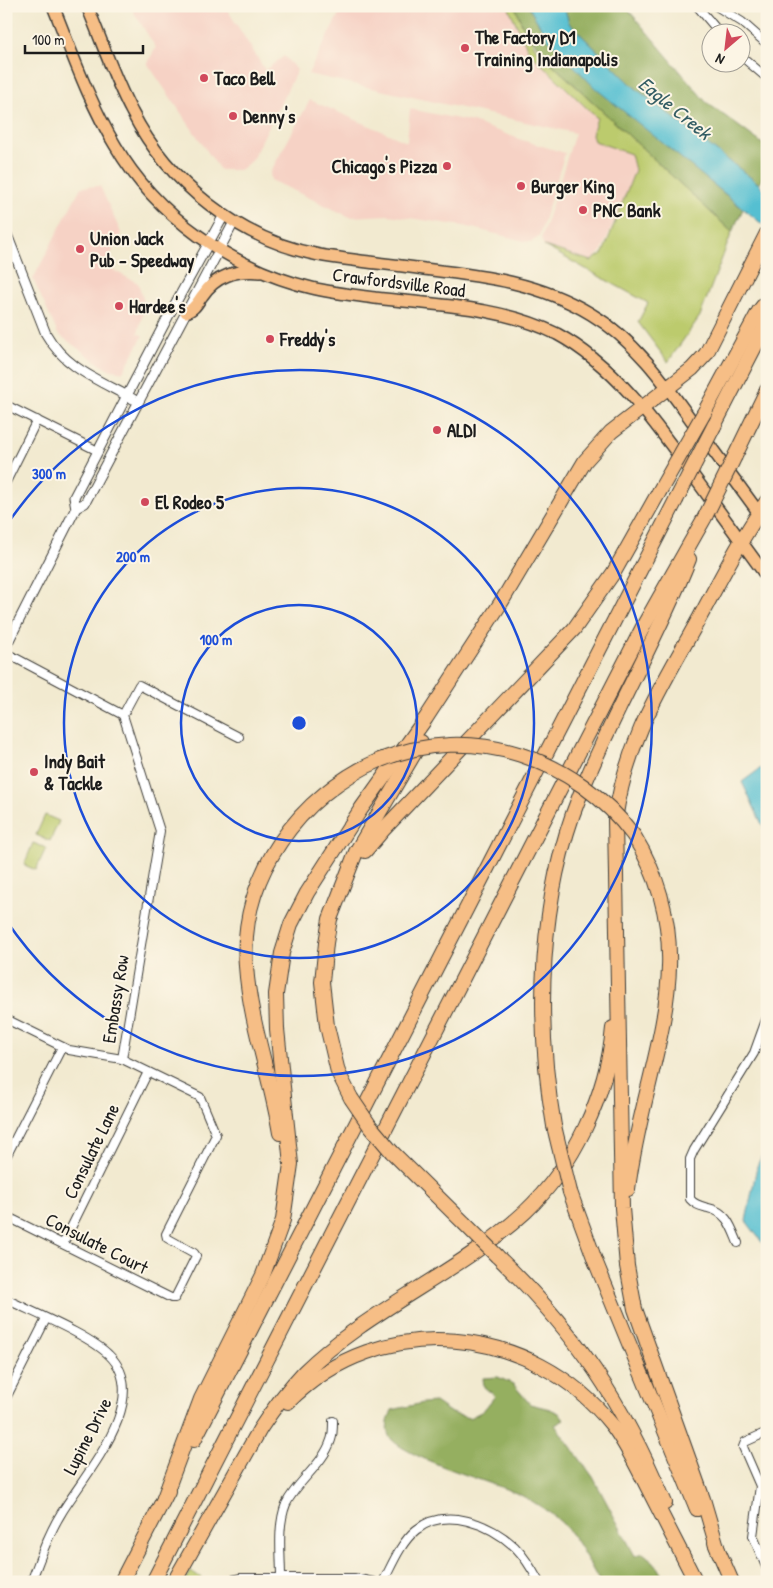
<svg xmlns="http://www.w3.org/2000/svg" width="773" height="1588" viewBox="0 0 773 1588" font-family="'Patrick Hand',sans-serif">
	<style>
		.built { fill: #f6d2c5 }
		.green { fill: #bccb6d; stroke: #6c7444 }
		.forest { fill: #95af60; stroke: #58663e }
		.water { fill: #55bfd1; stroke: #386e76 }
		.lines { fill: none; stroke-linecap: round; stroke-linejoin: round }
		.minor-casing { stroke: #3c3b37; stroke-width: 10 }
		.tertiary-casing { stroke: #3c3b37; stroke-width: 11 }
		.primary-casing { stroke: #3c3b37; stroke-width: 14 }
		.motorway-casing { stroke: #3c3b37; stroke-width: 16 }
		.minor { stroke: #fff; stroke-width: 8 }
		.tertiary { stroke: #fff; stroke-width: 9 }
		.primary { stroke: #f6be86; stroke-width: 11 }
		.motorway { stroke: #f6be86; stroke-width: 14 }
		.motorway-bridge-casing { stroke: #3c3b37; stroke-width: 16; stroke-linecap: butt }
		.motorway-bridge { stroke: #f6be86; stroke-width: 14 }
		.ring { fill: none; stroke: #1d4ed8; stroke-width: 2.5 }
		.poi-dot { fill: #d1495b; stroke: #fcf5e5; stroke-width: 2 }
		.labels { text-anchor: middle; stroke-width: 4; stroke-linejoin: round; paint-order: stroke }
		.poi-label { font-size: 19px; font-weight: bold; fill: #1c1c1c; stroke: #fcf5e5; text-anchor: start }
		.street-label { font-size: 19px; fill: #1c1c1c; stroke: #fcf5e5 }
		.water-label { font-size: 20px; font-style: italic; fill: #335d64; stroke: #fcf5e5 }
		.centre { fill: #1d4ed8; stroke: #fcf5e5; stroke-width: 2.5 }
		.ring-label { font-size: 15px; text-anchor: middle; font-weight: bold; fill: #1d4ed8; stroke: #fcf5e5; stroke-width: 4; stroke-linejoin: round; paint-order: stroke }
	</style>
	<rect width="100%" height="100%" fill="#fcf5e5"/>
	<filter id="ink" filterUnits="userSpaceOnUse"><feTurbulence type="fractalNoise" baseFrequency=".02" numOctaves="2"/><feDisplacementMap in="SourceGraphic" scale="10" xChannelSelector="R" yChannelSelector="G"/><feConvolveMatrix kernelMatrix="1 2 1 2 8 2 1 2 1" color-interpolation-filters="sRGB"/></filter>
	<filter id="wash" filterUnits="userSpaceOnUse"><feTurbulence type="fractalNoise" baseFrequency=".0096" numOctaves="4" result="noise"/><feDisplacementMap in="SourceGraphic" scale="20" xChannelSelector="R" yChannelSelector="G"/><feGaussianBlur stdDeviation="1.12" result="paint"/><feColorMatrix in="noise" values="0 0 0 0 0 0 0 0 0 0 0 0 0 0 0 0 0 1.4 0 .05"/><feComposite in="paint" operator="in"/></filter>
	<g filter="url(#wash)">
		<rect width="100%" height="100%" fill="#f2ead0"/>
		<g class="built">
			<path d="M130 6H225L265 70 284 56 297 70 252 160 240 170H220L147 63 156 48Z"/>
			<path d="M343 6H508L530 53 598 118 592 133 594 141 631 154 635 171 602 250 591 261 544 246 541 239 575 133 308 74Z"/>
			<path d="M310 100 407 142 410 109 473 122 522 140 565 153 539 237 531 242 524 241 464 226 389 215 350 217 271 180 270 173Z"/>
			<path d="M100 186 121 233 105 266 138 283 145 305 138 333 143 336 123 372 107 369 58 334 33 279 81 187Z"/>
		</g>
		<g class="green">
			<path d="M508 6H515L523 27 537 50 732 232 700 316 668 362 638 322 648 303 544 246 591 261 603 253 635 170 631 154 594 141 592 134 597 118 529 52Z"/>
			<path d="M45 815 59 821 50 841 36 835Z"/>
			<path d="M33 843 46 848 36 870 24 865Z"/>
			<path d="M191 1571 204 1580 203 1582H185Z"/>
		</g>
		<g class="forest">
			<path d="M515 6H528L548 39 679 156 743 209 732 232 547 59 523 27Z"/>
			<path d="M564 6H625L706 102 767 147V169L759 184 634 87 569 23Z"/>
			<path d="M498 1377 513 1384 530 1404 550 1409 559 1413 564 1420 555 1425 593 1477 635 1556 643 1553 654 1562 666 1582H600C586 1559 575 1532 554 1516 542 1507 525 1496 511 1491 487 1481 400 1456 389 1436 385 1427 389 1418 392 1410L423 1403 435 1402 451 1413 469 1418 483 1411 495 1396 484 1387 483 1378Z"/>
		</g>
		<g class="water">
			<path d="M528 6H564L569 23 634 87 759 184 767 192V228L595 88 548 39Z"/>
			<path d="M767 767V835L742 782 761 768Z"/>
			<path d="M767 1145V1249L746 1221 757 1166Z"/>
		</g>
	</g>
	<g filter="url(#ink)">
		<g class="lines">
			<g class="minor-casing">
				<g id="minor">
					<path d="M697 6 719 32"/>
					<path d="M716 6 742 22 767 44"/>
					<path d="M740 55 767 78"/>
					<path d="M6 405 98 451"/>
					<path d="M6 482 37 420"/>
					<path d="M6 653 123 715"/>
					<path d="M6 1019 69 1050 122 1059 200 1097 216 1135 166 1234 167 1238 194 1253 196 1256 175 1298H171L6 1216"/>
					<path d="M122 1059 160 831 123 715 139 685 239 737"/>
					<path d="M6 1157 62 1047"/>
					<path d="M738 1243C731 1226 727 1212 708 1208 701 1206 695 1205 690 1199V1159L694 1150 754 1053 767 1017"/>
					<path d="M63 1244 148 1072"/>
					<path d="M6 1299C34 1313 89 1335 109 1355 154 1398 85 1474 62 1512 48 1534 40 1559 31 1582"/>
					<path d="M6 1398 46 1319"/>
					<path d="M767 1432 745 1442 743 1447 760 1486 753 1536 767 1569"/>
					<path d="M281 1578C281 1555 277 1526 286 1504 297 1481 323 1465 331 1440 333 1435 333 1427 333 1421"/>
					<path d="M223 1582 241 1578H354L374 1582"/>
					<path d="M383 1582C392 1565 401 1542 416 1530 446 1506 490 1524 515 1547 525 1557 532 1569 539 1582"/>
				</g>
			</g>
			<g class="tertiary-casing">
				<g id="tertiary">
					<path d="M6 232 46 334C66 369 99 380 133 399"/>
					<path d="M76 508 74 497 169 315 224 215"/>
					<path d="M6 646 76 508 85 503 234 222"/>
				</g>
			</g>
			<g class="primary-casing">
				<g id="primary">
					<path d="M53 6C72 53 89 102 115 145 156 216 232 269 312 288 333 293 354 295 375 298 436 305 501 306 557 334 616 366 656 424 695 478 719 511 743 544 767 577"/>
					<path d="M87 6C102 41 114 79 132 112 168 183 240 240 319 255 354 261 389 264 424 269 483 276 539 282 591 314 637 341 669 389 699 431 722 462 744 493 767 524"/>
					<path d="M186 312C194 310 197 303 202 296 216 275 236 270 260 272"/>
				</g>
			</g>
			<g class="motorway-casing">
				<g id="motorway">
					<path d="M704 413 759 311 767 301"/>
					<path d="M714 426 767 323"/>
					<path d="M735 456 767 390"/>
					<path d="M365 851 383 830 574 629 614 572 659 492"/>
					<path d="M351 1098 338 1072 327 1026 322 982 326 943 330 919 356 852 421 742"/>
					<path d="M554 1126C535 1018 539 898 580 795 612 714 657 640 689 559"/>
					<path d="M280 1133C271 1078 250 1023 246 966 239 876 300 794 380 760"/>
					<path d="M392 1152 464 1223"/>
					<path d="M628 1189C643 1062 709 958 634 836"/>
					<path d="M570 1192 596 1263 697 1509"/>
					<path d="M497 1256C577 1333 622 1401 665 1503"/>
					<path d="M288 1402C381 1309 532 1324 612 1425 628 1446 639 1471 651 1494 666 1523 681 1553 696 1582"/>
					<path d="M194 1440 676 500"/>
					<path d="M164 1498 201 1399 263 1275 283 1220 291 1164 277 1029 276 994 282 953 291 924 307 893 361 809 426 718 502 601 585 461 611 432 692 369 706 354 767 233"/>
					<path d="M715 1543 732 1582"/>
					<path d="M718 1550 703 1499 635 1309 627 1266 622 1208 615 820C627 738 661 688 700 617 721 578 741 538 767 501"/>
					<path d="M121 1582 168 1491"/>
					<path d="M153 1582 644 625 705 517"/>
					<path d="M174 1582 260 1429C273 1409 287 1390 304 1372 368 1309 459 1273 525 1212 574 1166 607 1095 613 1028"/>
				</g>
			</g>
			<use href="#minor" class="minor"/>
			<use href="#tertiary" class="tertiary"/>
			<use href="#primary" class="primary"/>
			<use href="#motorway" class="motorway"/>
			<g class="motorway-bridge-casing">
				<g id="motorway-bridge">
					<path d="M659 492 704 413"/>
					<path d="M676 500 714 426"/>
					<path d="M705 517 735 456"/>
					<path d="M380 760C472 722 576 758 634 836"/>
					<path d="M351 1098 370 1126 392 1152"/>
					<path d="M554 1126 570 1192"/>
					<path d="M464 1223 497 1256"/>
				</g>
			</g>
			<use href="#motorway-bridge" class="motorway-bridge"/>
		</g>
	</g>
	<g class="ring">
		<circle cx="299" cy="723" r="118"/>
		<circle cx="299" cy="723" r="235"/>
		<path d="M6 526A353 353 0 1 1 6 920"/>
	</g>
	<g class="poi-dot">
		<circle cx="465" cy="48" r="5"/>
		<circle cx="204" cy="78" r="5"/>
		<circle cx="233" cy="116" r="5"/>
		<circle cx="447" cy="166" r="5"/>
		<circle cx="521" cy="186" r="5"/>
		<circle cx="583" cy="210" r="5"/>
		<circle cx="80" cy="249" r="5"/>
		<circle cx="119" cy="306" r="5"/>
		<circle cx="270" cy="339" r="5"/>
		<circle cx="437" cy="430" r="5"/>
		<circle cx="145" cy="502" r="5"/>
		<circle cx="34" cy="772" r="5"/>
	</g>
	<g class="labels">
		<g class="poi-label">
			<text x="475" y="44">The Factory D1<tspan x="475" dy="22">Training Indianapolis</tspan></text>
			<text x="214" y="85">Taco Bell</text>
			<text x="243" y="123">Denny's</text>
			<text x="437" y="173" text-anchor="end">Chicago's Pizza</text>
			<text x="531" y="193">Burger King</text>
			<text x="593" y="217">PNC Bank</text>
			<text x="90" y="245">Union Jack<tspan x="90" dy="22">Pub - Speedway</tspan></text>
			<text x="129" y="313">Hardee's</text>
			<text x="280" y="346">Freddy's</text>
			<text x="447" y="437">ALDI</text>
			<text x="155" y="509">El Rodeo 5</text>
			<text x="44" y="768">Indy Bait<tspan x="44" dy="22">&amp; Tackle</tspan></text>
		</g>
		<g class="street-label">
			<text transform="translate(399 282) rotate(7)" y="7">Crawfordsville Road</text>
			<text transform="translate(115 999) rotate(-81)" y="7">Embassy Row</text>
			<text transform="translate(91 1151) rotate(-64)" y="7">Consulate Lane</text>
			<text transform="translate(97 1243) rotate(27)" y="7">Consulate Court</text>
			<text transform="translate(87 1436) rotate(-63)" y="7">Lupine Drive</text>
		</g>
		<g class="water-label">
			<text transform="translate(675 108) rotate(39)" y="7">Eagle Creek</text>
		</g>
	</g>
	<circle cx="299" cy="723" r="8" class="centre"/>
	<g class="ring-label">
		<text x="49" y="479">300 m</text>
		<text x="133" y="562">200 m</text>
		<text x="216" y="645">100 m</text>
	</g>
	<rect width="773" height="1588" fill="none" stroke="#fcf5e5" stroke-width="25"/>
	<g transform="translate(726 48) rotate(208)"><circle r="24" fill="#fcf5e5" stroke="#a29e95"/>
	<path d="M0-4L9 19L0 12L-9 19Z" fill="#d1495b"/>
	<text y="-8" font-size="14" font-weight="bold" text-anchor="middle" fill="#1c1c1c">N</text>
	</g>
	<path d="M25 45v8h118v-8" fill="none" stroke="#1c1c1c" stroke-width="2.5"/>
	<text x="32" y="45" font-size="15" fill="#1c1c1c" stroke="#fcf5e5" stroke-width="4" paint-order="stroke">100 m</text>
</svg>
